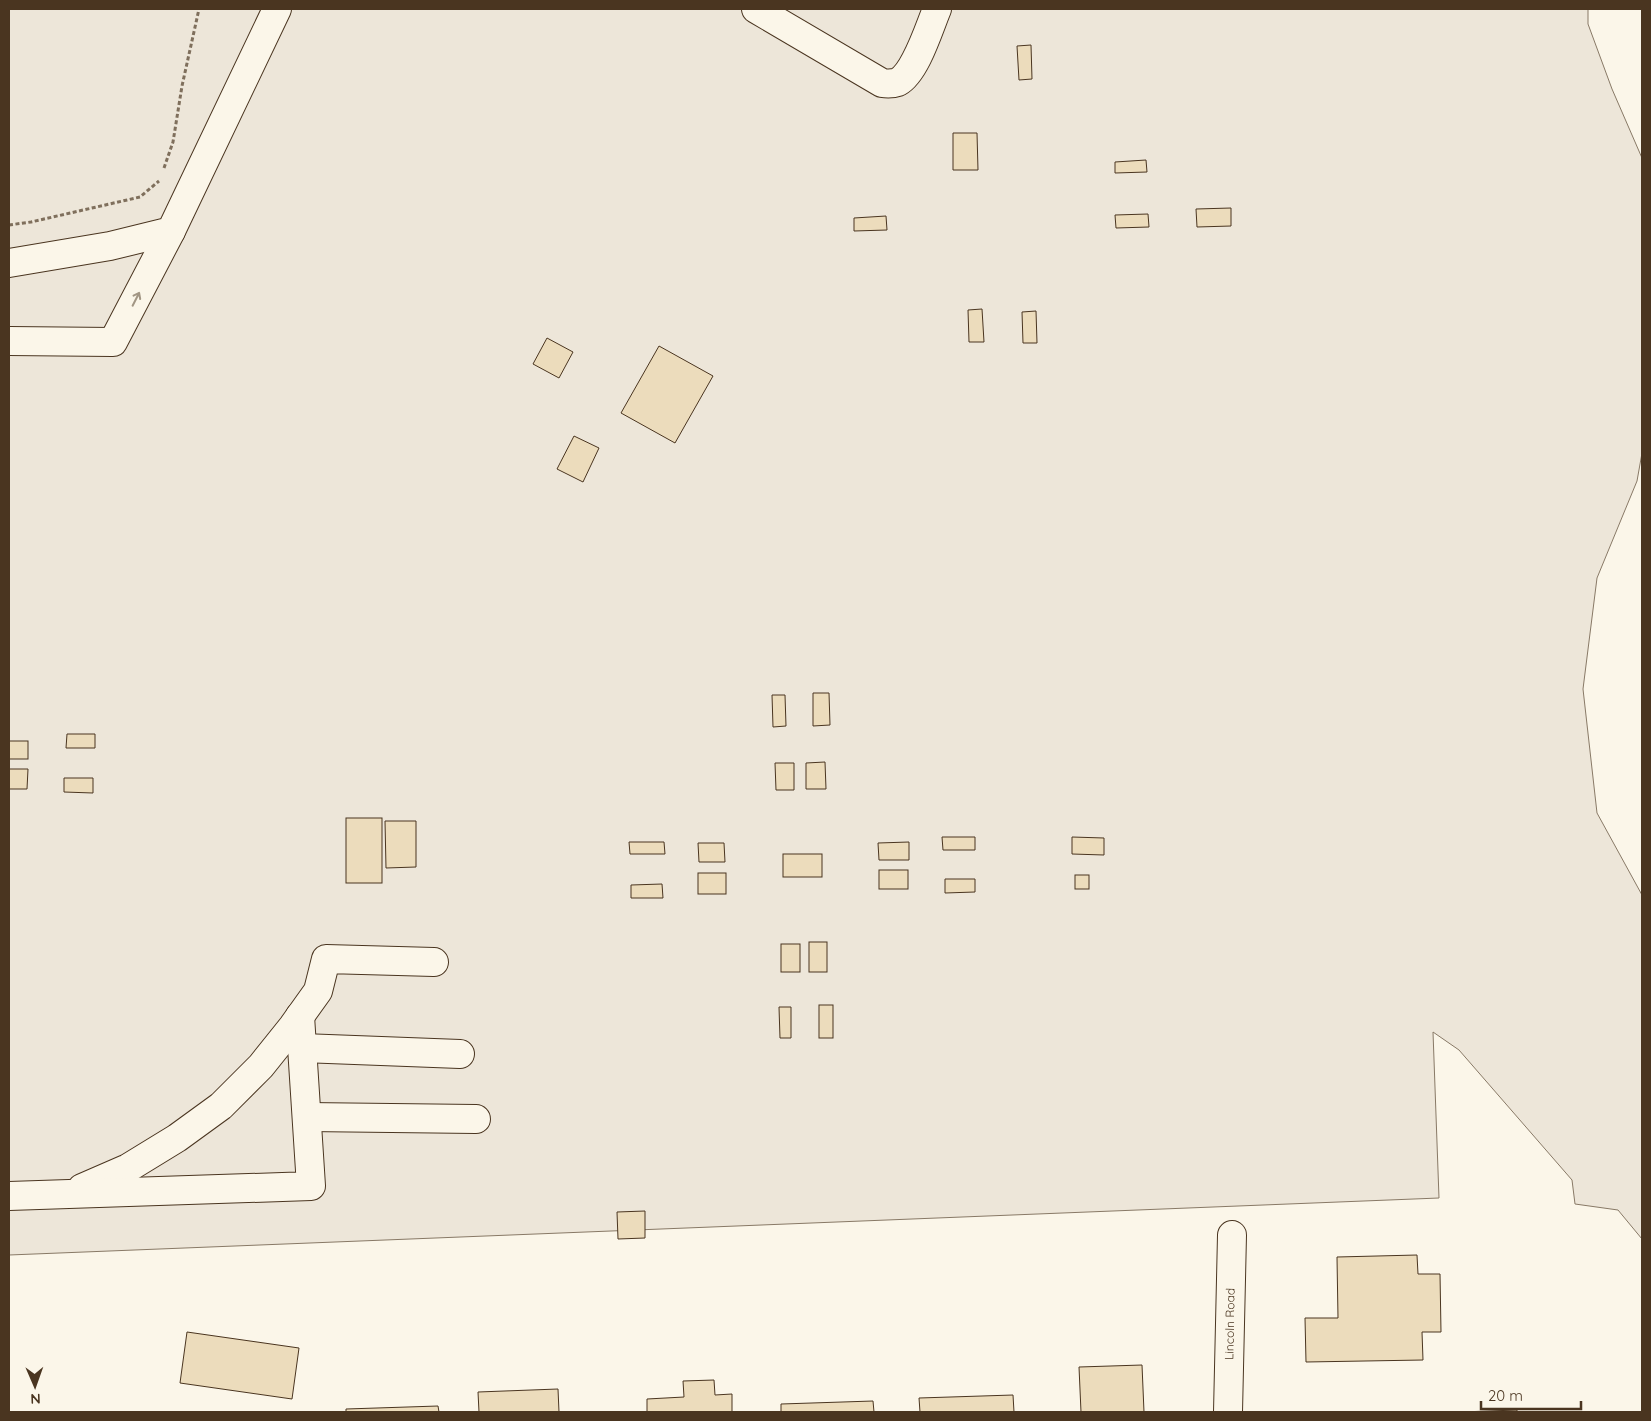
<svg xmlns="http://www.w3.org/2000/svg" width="1651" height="1421" viewBox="0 0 1651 1421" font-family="Quicksand,sans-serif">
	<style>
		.green { fill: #ede6d9; stroke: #887966 }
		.building { fill: #ecdcbc; stroke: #4a3520 }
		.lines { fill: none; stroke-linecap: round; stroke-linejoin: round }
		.minor-casing { stroke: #4a3520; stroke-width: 30 }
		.path { stroke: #7f6f5c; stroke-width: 3; stroke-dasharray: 4 2.5; stroke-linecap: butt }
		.minor { stroke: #fbf6e9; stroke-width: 28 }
		.oneway { stroke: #a29684 }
		.labels { text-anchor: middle; stroke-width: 4; stroke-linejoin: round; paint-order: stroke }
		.street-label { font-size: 12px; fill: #4a3520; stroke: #fbf6e9 }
	</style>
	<rect width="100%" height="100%" fill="#fbf6e9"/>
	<path class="green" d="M9 9H1588V24L1612 89 1642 158V453L1637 481 1597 578 1583 689 1597 813 1642 895V1239L1618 1210 1575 1204 1572 1180 1459 1050 1433 1032 1439 1198 9 1255Z"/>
	<g class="building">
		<path d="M1031 45 1032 79 1019 80 1017 46Z"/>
		<path d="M953 133H977L978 170H953Z"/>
		<path d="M1146 160 1147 172 1115 173V162Z"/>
		<path d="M1231 208V226L1197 227 1196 209Z"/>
		<path d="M1148 214 1149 227 1116 228 1115 215Z"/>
		<path d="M886 216 887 230 854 231V218Z"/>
		<path d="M982 309 984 342H969L968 310Z"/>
		<path d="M1036 311 1037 343H1023L1022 312Z"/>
		<path d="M547 338 573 352 559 378 533 364Z"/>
		<path d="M659 346 713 376 675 443 621 413Z"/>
		<path d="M574 436 599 448 583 482 557 469Z"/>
		<path d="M813 693H829L830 725 813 726Z"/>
		<path d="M772 695H785L786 726 773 727Z"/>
		<path d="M67 734H95V748H66Z"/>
		<rect x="9" y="741" width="19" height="18"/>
		<path d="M825 762 826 789H806V763Z"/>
		<path d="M775 763H794V790H776Z"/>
		<path d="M9 769H28L27 789H9Z"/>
		<path d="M64 778H93V793L64 792Z"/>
		<rect x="346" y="818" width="36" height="65"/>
		<path d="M385 821H416V867L386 868Z"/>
		<path d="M942 837H975V850H943Z"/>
		<path d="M1072 837 1104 838V855L1072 854Z"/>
		<path d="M629 842H664L665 854H630Z"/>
		<path d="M909 842V860H879L878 843Z"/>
		<path d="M698 843H724L725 862H699Z"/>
		<rect x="783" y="854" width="39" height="23"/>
		<rect x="879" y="870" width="29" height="19"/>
		<rect x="698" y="873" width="28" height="21"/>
		<rect x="1075" y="875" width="14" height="14"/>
		<path d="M945 879H975V892L945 893Z"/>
		<path d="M662 884 663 898H631V885Z"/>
		<rect x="809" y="942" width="18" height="30"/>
		<rect x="781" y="944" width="19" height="28"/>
		<rect x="819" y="1005" width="14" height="33"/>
		<path d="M779 1007H791V1038H780Z"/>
		<path d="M645 1211V1238L618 1239 617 1212Z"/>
		<path d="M1417 1255 1418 1274H1440L1441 1332H1422L1423 1360 1306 1362 1305 1318H1338L1337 1257Z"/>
		<path d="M187 1332 299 1348 292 1399 180 1383Z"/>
		<path d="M1142 1365 1144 1412H1081L1079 1367Z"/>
		<path d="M714 1380 715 1395 732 1394V1412H647V1399L684 1397 683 1381Z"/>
		<path d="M558 1389 559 1412H479L478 1392Z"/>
		<path d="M1013 1395 1014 1412H920L919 1398Z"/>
		<path d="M873 1401 874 1412H781V1404Z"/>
		<path d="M438 1406 439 1412H346V1409Z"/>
		<path d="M1517 1410V1412H1461Z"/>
	</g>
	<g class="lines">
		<g class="minor-casing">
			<g id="minor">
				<path d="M756 9 882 83C888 84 892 84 898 82 916 72 929 28 937 9"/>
				<path d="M9 263 110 246 171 231 277 9"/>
				<path d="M9 341 113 342 171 231"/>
				<path d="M302 1048 460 1054"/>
				<path d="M307 1117 476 1119"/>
				<path d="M82 1188 128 1168 177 1138 221 1106 261 1066 293 1026 318 991 326 959 434 962"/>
				<path d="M9 1196 311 1186 300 1016"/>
				<path d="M1228 1412 1232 1235"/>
			</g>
		</g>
		<g class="path">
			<path d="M164 168 173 142 182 86 199 9"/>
			<path d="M9 225 31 222 140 197 159 181"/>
		</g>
		<use href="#minor" class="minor"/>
	</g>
	<defs><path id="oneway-shaft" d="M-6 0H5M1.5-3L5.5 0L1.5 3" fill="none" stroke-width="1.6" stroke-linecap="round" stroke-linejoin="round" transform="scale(1.25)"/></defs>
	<use class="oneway" href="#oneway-shaft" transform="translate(136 299) rotate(-63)"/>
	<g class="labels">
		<g class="street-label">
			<text transform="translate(1230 1324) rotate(-89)" y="4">Lincoln Road</text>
		</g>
	</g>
	<rect width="1651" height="1421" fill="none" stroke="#4a3520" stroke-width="20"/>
	<g transform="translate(35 1386) rotate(178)" stroke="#fbf6e9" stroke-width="4" paint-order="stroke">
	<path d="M0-4L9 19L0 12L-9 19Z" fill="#4a3520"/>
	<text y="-8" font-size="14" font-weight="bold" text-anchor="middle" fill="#4a3520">N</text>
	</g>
	<path d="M1481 1401v8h100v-8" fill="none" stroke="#4a3520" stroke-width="2.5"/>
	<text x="1488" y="1401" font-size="15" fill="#4a3520" stroke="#fbf6e9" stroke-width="4" paint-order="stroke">20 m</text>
</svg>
